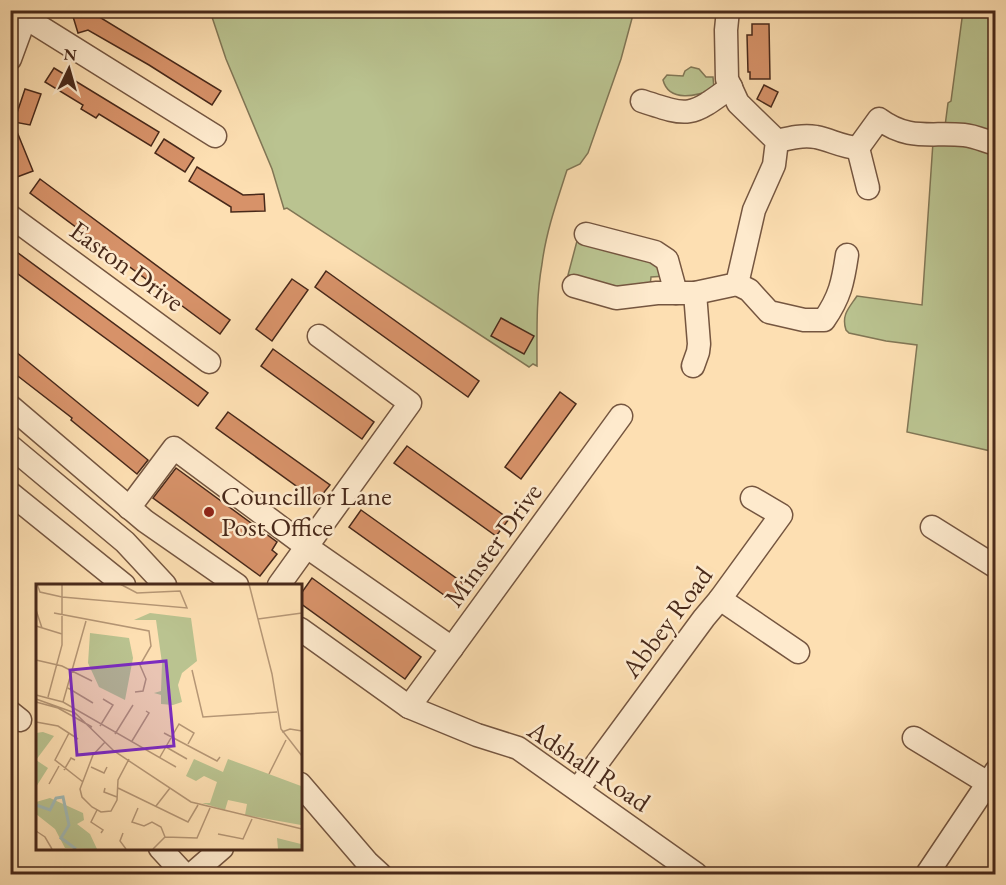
<svg xmlns="http://www.w3.org/2000/svg" width="1006" height="885" viewBox="0 0 1006 885" font-family="'EB Garamond',serif">
	<style>
		.green { fill: #bac390; stroke: #817655; stroke-width: 1.5 }
		.building { fill: #d79269; stroke: #48291a; stroke-width: 1.5 }
		.lines { fill: none; stroke-linecap: round; stroke-linejoin: round }
		.minor-casing { stroke: #755640; stroke-width: 25 }
		.minor { stroke: #feeacd; stroke-width: 22 }
		.poi-dot { fill: #8f2418; stroke: #feeacd; stroke-width: 2 }
		.labels { text-anchor: middle; stroke-width: 5; stroke-linejoin: round; paint-order: stroke }
		.street-label { font-size: 27px; fill: #48291a; stroke: #feeacd }
		.poi-label { font-size: 27px; fill: #48291a; stroke: #feeacd; text-anchor: start }
		.inset-river { fill: none; stroke: #a2bab6; stroke-width: 3 }
		.inset-road { fill: none; stroke: #b59675; stroke-width: 1.5 }
		.view { fill: #7b2cbf; fill-opacity: 0.15; stroke: #7b2cbf; stroke-width: 3 }
		.inset-edge { fill: none; stroke: #48291a; stroke-width: 3 }
	</style>
	<rect width="100%" height="100%" fill="#fddfb2"/>
	<filter id="stains"><feTurbulence type="fractalNoise" baseFrequency=".00333" numOctaves="4"/><feColorMatrix values="0 0 0 0 .2 0 0 0 0 .09 0 0 0 0 .02 0 0 0 .5 -.17"/></filter>
	<radialGradient id="worn" r=".72"><stop offset=".6" stop-color="#630" stop-opacity="0"/><stop offset="1" stop-color="#630" stop-opacity=".3"/></radialGradient>
	<g class="green">
		<path d="M210 11H634L621 59 588 153 580 164 567 170C557 201 546 232 542 264 536 297 537 332 537 366L533 364 529 367 287 208 284 209 272 169 226 59Z"/>
		<path d="M963 11H995V452L907 432 917 345 886 341 849 333 846 330C841 315 849 308 857 296L922 305 933 142 945 126 948 103 951 101Z"/>
		<path d="M691 67 699 69 706 77H713L714 89C697 96 669 103 663 80L667 75 683 76 685 71Z"/>
		<path d="M577 241 658 263 666 276 651 277 650 287C621 290 595 282 568 275Z"/>
	</g>
	<g class="building">
		<path d="M71 10H88L221 91 212 105 149 65 88 30 78 33Z"/>
		<path d="M752 24H769L770 79H750V72H748L747 35H752Z"/>
		<path d="M54 68 159 132 151 146 99 114 96 118 81 109 83 105 45 82Z"/>
		<path d="M764 85 778 92 771 107 757 99Z"/>
		<path d="M25 89 41 94 30 125 14 122Z"/>
		<path d="M11 117 33 171 17 177 10 160Z"/>
		<path d="M164 139 194 158 185 172 155 153Z"/>
		<path d="M197 167 243 195 264 194 265 211 231 212V207L189 181Z"/>
		<path d="M40 179 230 320 220 334 30 193Z"/>
		<path d="M10 247 208 393 198 406 10 268Z"/>
		<path d="M326 271 479 381 468 397 315 287Z"/>
		<path d="M292 279 308 290 272 341 256 329Z"/>
		<path d="M501 318 534 336 524 354 491 336Z"/>
		<path d="M10 347 148 460 137 474 71 420 72 418 10 370Z"/>
		<path d="M273 349 374 422 362 439 261 366Z"/>
		<path d="M560 392 576 404 521 479 505 467Z"/>
		<path d="M228 412 330 485 317 501 216 428Z"/>
		<path d="M407 446 509 519 496 536 394 463Z"/>
		<path d="M176 468 277 542 272 550 277 554 260 576 153 498Z"/>
		<path d="M361 510 463 583 451 600 349 527Z"/>
		<path d="M312 578 421 657 405 679 300 603V595Z"/>
	</g>
	<g class="lines">
		<g class="minor-casing">
			<g id="minor">
				<path d="M13 10 215 136"/>
				<path d="M10 59 28 10"/>
				<path d="M642 101C690 117 690 117 731 87"/>
				<path d="M777 141C790 138 802 135 816 137 831 140 842 147 858 148L879 119C909 141 930 132 964 135 975 136 985 141 996 144"/>
				<path d="M858 148 868 188"/>
				<path d="M10 216 209 362"/>
				<path d="M586 234 655 252 667 260 676 293"/>
				<path d="M737 284 749 290 769 312 804 320H824C840 297 843 282 847 255"/>
				<path d="M574 286 616 298 657 293H695L737 284 754 210 774 165 777 141 738 103 727 79 726 30 728 10"/>
				<path d="M693 366 698 352 699 344 695 293"/>
				<path d="M10 406 145 521 237 585"/>
				<path d="M10 446 125 542 165 585"/>
				<path d="M10 493 124 585"/>
				<path d="M129 508 174 448 307 547 452 648"/>
				<path d="M932 527 996 567"/>
				<path d="M279 585 410 403 319 336"/>
				<path d="M720 599 798 652"/>
				<path d="M300 629 409 707 477 735 518 748 696 874"/>
				<path d="M409 707 621 416"/>
				<path d="M10 712 20 720"/>
				<path d="M914 738 996 788"/>
				<path d="M300 784 367 862 380 874"/>
				<path d="M578 789 704 618 720 599 781 515 752 498"/>
				<path d="M160 848 184 874"/>
				<path d="M192 874 222 848"/>
				<path d="M927 874 996 771"/>
			</g>
		</g>
		<use href="#minor" class="minor"/>
	</g>
	<circle class="poi-dot" cx="209" cy="512" r="6"/>
	<g class="labels">
		<g class="street-label">
			<text transform="translate(127 266) rotate(36)" y="9">Easton Drive</text>
			<text transform="translate(493 545) rotate(-54)" y="9">Minster Drive</text>
			<text transform="translate(667 622) rotate(-53)" y="9">Abbey Road</text>
			<text transform="translate(589 766) rotate(34)" y="9">Adshall Road</text>
		</g>
		<g class="poi-label">
			<text x="221" y="505">Councillor Lane<tspan x="221" dy="31">Post Office</tspan></text>
		</g>
	</g>
	<g transform="translate(36 584)">
		<rect width="266" height="266" fill="#fddfb2"/>
		<path d="M114 29 155 34 161 77 146 89 142 101 146 118 137 121 125 120V111L118 109 125 107 126 79 120 36H98ZM54 49 93 54 97 74 89 116 63 103 52 79ZM7 148 18 152 0 176 12 184 0 203V149ZM158 175 187 188 192 175 265 202V241L209 231 211 220 192 216 189 226 166 219H174L181 198 168 192 160 197 150 192ZM14 214 47 229 48 236 41 240 54 250 61 265 29 264 19 245 0 230V218ZM241 254 265 260V265H242Z" fill="#bac390"/>
		<path class="inset-river" d="M0 221 14 226 20 214 27 213 33 241 25 254 40 265"/>
		<path class="inset-road" d="M1 0 4 8 26 13 151 24 144 7 101 9 84 0M213 0 236 90 245 145 266 172M0 26 6 44M18 29 113 47 115 62 104 81 110 95 107 107 99 108M222 35 266 29M0 42 26 50M0 76 26 82 56 97M156 86 167 133 241 128M32 104 57 119M0 111 27 118 140 183M12 113 26 61V0M0 115 39 129 78 167 155 218 266 245M0 118 22 124 56 143M27 118 50 37M0 138 22 142 42 155M64 142 77 121 67 115M246 148 254 145 266 147M33 149 19 176 47 198M128 149 181 177 184 173M79 150 97 121M96 157 113 129 110 127M69 158 57 171 44 205 46 213 56 223 65 228 75 227 81 216 82 196 93 175M130 163 151 175M124 173 143 140 158 149 152 160M55 183 68 189 71 183M28 186 35 174 39 176M233 190 250 156M13 200 23 182M69 204 68 208 81 213M82 204 152 238 162 221M120 222 134 204M102 224 96 238 108 242 116 238 125 243 129 253M61 226 55 238 67 246 65 249M0 247 9 253 16 265M87 249 84 257 90 265M182 250 207 255 216 235M117 265 129 253 161 254 174 224"/>
		<path class="view" d="M130 77 138 162 41 171 34 86Z"/>
		<rect width="266" height="266" class="inset-edge"/>
	</g>
	<rect width="1006" height="885" fill="none" stroke="#fddfb2" stroke-width="36"/>
	<rect x="12" y="12" width="982" height="861" fill="none" stroke="#48291a" stroke-width="3"/>
	<rect x="18" y="18" width="970" height="849" fill="none" stroke="#48291a" stroke-width="1.5"/>
	<g transform="translate(69 69) rotate(5)" stroke="#feeacd" stroke-width="4.5" paint-order="stroke">
	<path d="M0-4.5L10 22L0 15L-10 22Z" fill="#48291a"/>
	<text y="-9" font-size="16" font-weight="bold" text-anchor="middle" fill="#48291a">N</text>
	</g>
	<rect width="100%" height="100%" filter="url(#stains)"/>
	<rect width="100%" height="100%" fill="url(#worn)"/>
</svg>
